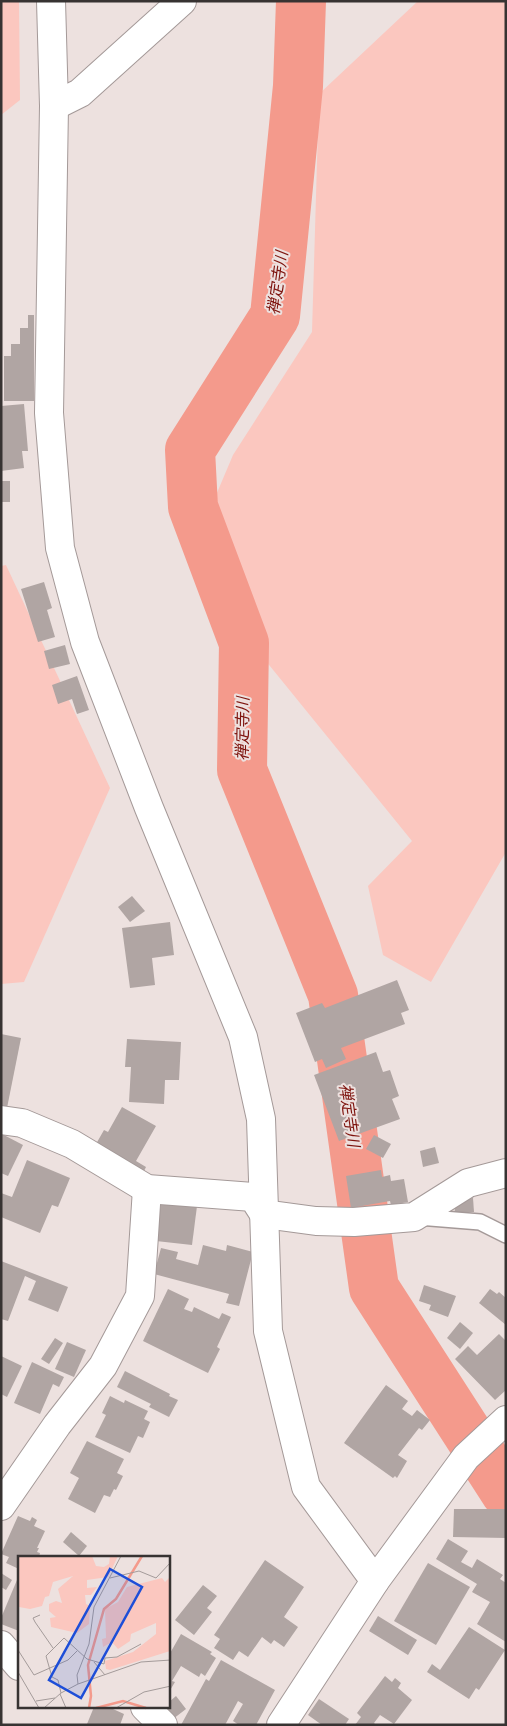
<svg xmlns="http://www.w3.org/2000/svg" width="507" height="1726" viewBox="0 0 507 1726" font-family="'DM Sans','Noto Sans JP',sans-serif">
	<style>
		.green { fill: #fbc7bf }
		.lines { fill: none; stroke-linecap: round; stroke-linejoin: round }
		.river { stroke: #f49a8c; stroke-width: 50 }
		.building { fill: #b0a5a3 }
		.lane-casing { stroke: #a49998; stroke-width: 18 }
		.street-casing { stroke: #a49998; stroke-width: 30 }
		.secondary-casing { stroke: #a49998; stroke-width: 30 }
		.lane { stroke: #fff; stroke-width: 15 }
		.street { stroke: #fff; stroke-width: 28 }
		.secondary { stroke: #fff; stroke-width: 28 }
		.labels { text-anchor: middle; stroke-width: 4; stroke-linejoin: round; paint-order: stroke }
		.water-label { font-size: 16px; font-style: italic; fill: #7e140e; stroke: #ede1df }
		.inset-river { fill: none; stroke: #f49a8c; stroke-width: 2.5 }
		.inset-road { fill: none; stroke: #a49b9a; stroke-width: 1 }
		.view { fill: #1d4ed8; fill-opacity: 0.15; stroke: #1d4ed8; stroke-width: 2.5 }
		.inset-edge { fill: none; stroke: #373332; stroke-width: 2.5 }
	</style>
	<rect width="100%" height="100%" fill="#ede1df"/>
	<g class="green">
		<path d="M1 1H19L20 100 1 115Z"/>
		<path d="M418 1H506V852L431 982 383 955 368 886 412 841 261 655 211 507 233 455 312 332 319 94Z"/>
		<path d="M6 565 110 788 24 982 1 984V566Z"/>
	</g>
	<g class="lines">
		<path class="river" d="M301 1 298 86 275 316 190 450 193 507 244 643 242 770 333 995 374 1288 506 1493"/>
	</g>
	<g class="building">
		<path d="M28 315H34V401H4V356H11V344H20V328H28Z"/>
		<path d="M24 404 28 451H22L24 468 1 471V406Z"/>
		<rect x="1" y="481" width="9" height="21"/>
		<path d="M44 582 52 608 47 610 55 637 38 642 21 589Z"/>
		<path d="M65 645 70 664 49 669 44 651Z"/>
		<path d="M77 676 89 710 77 714 72 699 58 704 52 685Z"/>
		<path d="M132 896 145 911 130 922 118 907Z"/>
		<path d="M170 922 174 955 152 958 155 985 130 988 122 928Z"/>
		<path d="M397 980 409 1010 401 1013 405 1024 341 1048 346 1059 326 1068 322 1059 315 1062 296 1013 322 1003 325 1008Z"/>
		<path d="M1 1034 21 1038 7 1108 1 1107Z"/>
		<path d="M127 1039 181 1042 179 1080H165L164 1104 129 1102 131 1067H125Z"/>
		<path d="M376 1052 383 1072 390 1070 399 1096 392 1099 400 1119 339 1141 314 1075Z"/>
		<path d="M122 1107 156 1126 136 1161 146 1167 144 1171 96 1144 104 1130 108 1132Z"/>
		<path d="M2 1134 23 1145 8 1176 1 1173Z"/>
		<path d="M374 1135 391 1144 383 1158 366 1149Z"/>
		<path d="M435 1147 439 1163 423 1167 420 1151Z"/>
		<path d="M27 1160 70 1178 58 1207 52 1205 40 1233 1 1217V1193L12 1197Z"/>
		<path d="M381 1170 382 1177 390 1175 391 1181 404 1179 408 1202 391 1205 390 1201 351 1208 346 1176Z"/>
		<path d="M473 1198 474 1212 455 1213 454 1199Z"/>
		<path d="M161 1202 197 1206 192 1245 156 1241Z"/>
		<path d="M203 1245 226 1251 227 1245 253 1252 239 1306 226 1303 229 1294 154 1274 161 1248 178 1252 176 1259 198 1265Z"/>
		<path d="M1 1261 68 1287 58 1312 28 1300 36 1281 25 1276 8 1321 1 1319Z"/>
		<path d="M424 1285 456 1296 448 1317 429 1310 431 1305 419 1301Z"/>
		<path d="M168 1289 189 1299 184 1309 192 1312 194 1307 219 1319 222 1313 231 1317 217 1347 220 1349 208 1373 143 1341Z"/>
		<path d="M490 1289 497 1294 499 1292 506 1298V1325L479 1303Z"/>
		<path d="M460 1322 473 1333 460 1349 447 1338Z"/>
		<path d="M499 1334 506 1341V1390L495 1400 455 1359 468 1346 477 1355Z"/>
		<path d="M55 1338 63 1343 49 1364 41 1359Z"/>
		<path d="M67 1342 86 1350 74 1377 55 1369Z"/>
		<path d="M1 1356 22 1366 7 1397 1 1394Z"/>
		<path d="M32 1362 64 1377 59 1387 53 1384 40 1414 14 1403Z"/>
		<path d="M125 1371 170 1394 169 1396 178 1400 169 1417 149 1407 151 1404 117 1387Z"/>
		<path d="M386 1385 408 1401 402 1409 412 1416 417 1410 430 1420 422 1430 419 1428 398 1455 407 1461 397 1478 395 1476 393 1478 344 1443Z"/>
		<path d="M110 1396 124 1403 125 1400 148 1411 144 1419 150 1422 143 1438 138 1436 130 1453 95 1437 106 1415 102 1413Z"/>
		<path d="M87 1441 124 1459 117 1473 123 1476 116 1490 114 1489 110 1497 104 1495 95 1513 68 1499 79 1478 70 1473Z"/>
		<path d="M454 1509H506V1538L453 1537Z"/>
		<path d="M18 1516 30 1521 32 1517 37 1520 34 1526 45 1531 37 1548H39L37 1552 40 1553 39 1557H19V1569L6 1563 9 1557 1 1554Z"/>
		<path d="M71 1532 87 1546 79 1556 63 1542Z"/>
		<path d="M448 1539 468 1551 461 1562 472 1568 477 1559 503 1575 500 1579 506 1583V1642L477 1624 490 1602 472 1592 477 1584 436 1559Z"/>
		<path d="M265 1560 304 1587 284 1617 298 1627 284 1647 274 1640 271 1644 262 1637 248 1657 239 1651 233 1660 214 1648 220 1639 214 1635Z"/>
		<path d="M428 1563 470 1587 436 1645 394 1621Z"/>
		<path d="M1 1573 12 1580 6 1590 1 1587Z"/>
		<path d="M17 1580 19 1581V1631L1 1624V1618Z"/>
		<path d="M203 1585 217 1596 207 1608 212 1612 194 1635 175 1620Z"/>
		<path d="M378 1616 417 1640 408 1655 369 1631Z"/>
		<path d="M469 1627 505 1650 479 1690 476 1688 469 1699 427 1672 432 1664 440 1670Z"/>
		<path d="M181 1634 212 1652 210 1654 216 1658 205 1676 201 1673 199 1677 181 1666 172 1681 175 1682 169 1692V1655Z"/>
		<path d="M221 1660 275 1690 256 1725H239L233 1721 243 1704 238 1701 225 1725H181L206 1679 209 1681Z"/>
		<path d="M385 1676 392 1682 395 1678 401 1683 398 1688 412 1700 394 1724 380 1715 374 1723 376 1725H355L361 1717 357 1713Z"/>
		<path d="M176 1696 186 1709 173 1719 164 1707H169V1702Z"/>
		<path d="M319 1699 349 1719 345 1725H322L308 1715Z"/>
		<path d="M94 1707H114L113 1709 124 1714 120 1725 87 1724Z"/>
	</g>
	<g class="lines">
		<g class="lane-casing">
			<path id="lane" d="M418 1217 480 1222 506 1235"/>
		</g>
		<g class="street-casing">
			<g id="street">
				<path d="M51 1 54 106 80 93 182 1"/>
				<path d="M1 1120 22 1123 72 1144 147 1189 253 1197 264 1214 316 1221 354 1222 414 1217 468 1183 506 1173"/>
				<path d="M1 1506 57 1425 103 1366 140 1296 147 1189"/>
				<path d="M1 1645 19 1666"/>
				<path d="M145 1707 163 1725"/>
			</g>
		</g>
		<g class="secondary-casing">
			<g id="secondary">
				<path d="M54 106 49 413 60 548 85 642 149 808 243 1037 261 1119 268 1331 306 1487 375 1581 281 1725"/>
				<path d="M375 1581 466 1457 506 1420"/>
			</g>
		</g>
		<use href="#lane" class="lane"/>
		<use href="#street" class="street"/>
		<use href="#secondary" class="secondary"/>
	</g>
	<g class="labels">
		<g class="water-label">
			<text transform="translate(277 283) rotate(-82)" y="6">禅定寺川</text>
			<text transform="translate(242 729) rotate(-89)" y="6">禅定寺川</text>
			<text transform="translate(350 1115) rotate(82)" y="6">禅定寺川</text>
		</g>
	</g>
	<g transform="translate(18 1556)">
		<rect width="152" height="152" fill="#ede1df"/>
		<path d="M0 0H74L78 10 86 11 91 8 92 0H100L90 21 69 24V32L79 31 73 39H67L68 48 72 50 71 68 59 77 33 71 32 62 38 61 31 55V48L38 45 44 47 40 33 55 20 35 26 31 40 27 41 24 50 12 53 1 51ZM152 21V95L92 114 88 113 87 105 115 96 138 78V67L113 78 112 85 100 93 94 86 85 91 84 83 88 82 87 53 100 46 109 31 144 22 147 26Z" fill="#fbc7bf"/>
		<path class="inset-river" d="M71 152 73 140 70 109 86 53 98 43 124 0M78 152 105 145 128 152"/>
		<path class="inset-road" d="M92 22 121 15 138 22 153 6M22 59 15 62 17 66 35 92M0 94 16 119 50 104 59 95M76 106 87 119M0 116 21 152M60 128 123 106 153 104M43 137 40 124 34 121 28 100 46 82 69 103 86 108 87 102 99 101 123 88M42 138 48 152M18 145 37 142M26 152 43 137 60 128 59 119 71 88 76 51 103 0M98 152 126 136 153 130"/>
		<path class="view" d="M92 13 124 31 63 142 31 124Z"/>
		<rect width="152" height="152" class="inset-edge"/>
	</g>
	<rect width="507" height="1726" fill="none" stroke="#373332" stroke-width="5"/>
</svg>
